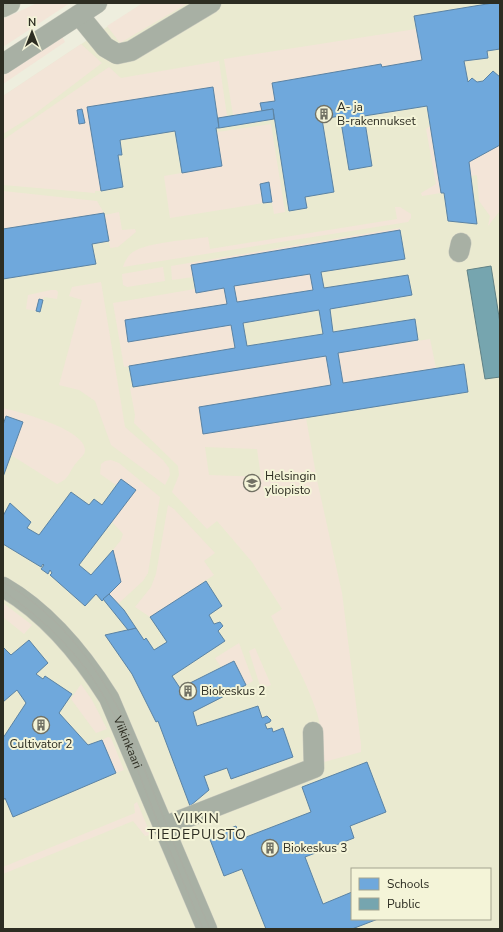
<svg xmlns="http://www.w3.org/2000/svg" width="503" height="932" viewBox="0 0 503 932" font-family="'Nunito Sans',sans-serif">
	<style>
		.built { fill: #eaead0; fill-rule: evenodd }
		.green { fill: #f3e5d8; fill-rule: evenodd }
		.schools { fill: #6fa8dc; stroke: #5b83a4; fill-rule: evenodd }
		.public { fill: #76a5af; stroke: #608185 }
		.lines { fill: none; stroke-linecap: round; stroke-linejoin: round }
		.minor-casing { stroke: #cacabe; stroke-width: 21 }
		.highway-casing { stroke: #cacabe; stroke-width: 23 }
		.minor { stroke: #a8b0a4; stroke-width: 20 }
		.highway { stroke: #aeb5a7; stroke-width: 22 }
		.tram { stroke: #abaea3; stroke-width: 1 }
		.labels { text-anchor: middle; stroke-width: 4; stroke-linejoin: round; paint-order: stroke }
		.poi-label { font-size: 12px; fill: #2d2d22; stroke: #f4f4d8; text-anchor: start }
		.street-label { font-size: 12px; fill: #2d2d22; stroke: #f4f4d8 }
		.quarter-label { font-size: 14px; letter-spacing: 1px; fill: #2d2d22; stroke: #f4f4d8 }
	</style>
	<rect width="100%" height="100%" fill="#eeeede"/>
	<path class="built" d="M143 3H500V929H3V96ZM352 869H490V919H352Z"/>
	<g class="green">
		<path d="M37 3H70L3 47V19Z"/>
		<path d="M143 3H188L120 43 107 26Z"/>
		<path d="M416 29 422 60 275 101 261 103 262 111 233 115 224 59Z"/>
		<path d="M62 36 65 42 3 84V76Z"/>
		<path d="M81 44 102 63 32 116 3 134V96Z"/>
		<path d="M219 61 227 116 218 118 213 87 88 107 101 191H95V193L3 185V140L109 67 121 78Z"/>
		<path d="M271 124 285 212 274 214 268 182 260 184 263 203 170 218 164 176 222 166 217 132Z"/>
		<path d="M430 126 441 193 422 196 421 193 436 184 426 129Z"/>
		<path d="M500 145V211L488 226 490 216 479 201 477 175 470 176 469 162Z"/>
		<path d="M3 191 97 201 104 213 3 229Z"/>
		<path d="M395 207H400L411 214V218L408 222 123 267C125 261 128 255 133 252 148 242 189 240 208 237L210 249 397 219Z"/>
		<path d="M119 212 122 230 135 229 136 232 118 247 110 248 105 215Z"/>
		<path d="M400 228V230L192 265 193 277 172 280 171 266Z"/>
		<path d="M163 267 165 281 127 287 123 285 122 274Z"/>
		<path d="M310 274 313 290 237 302 234 286Z"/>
		<path d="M101 282 125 427 163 460 169 468 170 475 165 485 111 445 95 401 79 390 59 385 82 300 69 296 72 287Z"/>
		<path d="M224 288 227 304 125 320 231 325 235 348 124 367 113 303 195 289 196 292Z"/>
		<path d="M51 290H56L58 292 57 299 44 297 43 300 39 299 36 311 26 309 28 295Z"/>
		<path d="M430 339 436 368 343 383 338 353Z"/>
		<path d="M326 356 331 385 199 407 203 434 306 418 317 480 342 593 361 744V752L324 762C322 746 322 729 317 713 306 679 287 648 271 616L282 609 252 562 217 521 207 529 172 492 179 475 178 466 134 423 135 415 130 388ZM205 447 257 449 261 477 209 475Z"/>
		<path d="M3 408C19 412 85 429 85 450 85 455 80 458 77 462 68 472 71 478 57 484L11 455 23 422 7 416 3 425Z"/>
		<path d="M111 460 119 463 160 497 148 573 143 581 118 604 109 594 121 582 113 550 121 540 123 534 112 522 136 490 121 479 116 485 100 474 101 464 105 461Z"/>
		<path d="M168 505 174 509 215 553 204 561 214 575 150 617 135 607 151 587 156 574Z"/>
		<path d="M3 603 32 625 24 634 3 617Z"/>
		<path d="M239 643 253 681 246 685 234 661 221 667 215 658Z"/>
		<path d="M255 648 271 685 261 689 249 651Z"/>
		<path d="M81 684 92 700 107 729 96 733 71 699Z"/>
		<path d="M108 737 111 738 124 770 116 773 102 740Z"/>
		<path d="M137 802 151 835 145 836 133 821 3 874V867L135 813 134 804Z"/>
	</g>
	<g class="schools">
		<path d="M493 3H500V49L487 51 488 58 464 61 468 82 472 78 477 82 483 81 493 71 500 77V145L469 162 477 224 448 221 444 193H441L427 106 364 116 372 166 349 170 340 116 322 119 334 192 305 197 307 208 289 211 273 109 262 111 260 103 275 101 272 83 381 64 382 67 422 60 414 16Z"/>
		<path d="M213 87 219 128H216L222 166 182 173 175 131 120 140 122 155H118L123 187 101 191 87 107Z"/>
		<path d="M82 109 85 123 79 124 77 110Z"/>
		<path d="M273 109 274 119 219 128 218 118Z"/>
		<path d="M269 182 272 202 263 203 260 184Z"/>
		<path d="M104 213 109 241 92 244 96 264 3 279V229Z"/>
		<path d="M400 230 405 259 321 272 324 288 408 275 412 295 330 309 333 332 415 319 418 340 338 353 343 383 464 364 468 392 203 434 199 407 331 385 326 356 133 387 129 366 235 348 231 325 128 342 125 320 227 304 224 288 196 293 191 265ZM310 274 313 290 237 302 234 286ZM319 310 323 334 247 346 243 323Z"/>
		<path d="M39 299 43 300 40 312 36 311Z"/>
		<path d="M6 416 23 422 3 477V425Z"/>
		<path d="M121 479 136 490 79 565 91 575 113 550 121 582 102 601 96 594 85 606 50 575 52 573 50 570 48 574 41 569 44 565 43 564 41 567 3 544V516L10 503 31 522 27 528 39 535 71 492 89 505 94 499 102 505Z"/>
		<path d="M206 581 222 606 209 615 214 624 220 622 223 626 218 631 225 641 172 676 180 688 234 661 246 685 193 712 197 726 258 706 262 718 267 716 271 720 270 722 265 724 267 729 272 728 273 732 283 728 293 757 231 779 227 768 204 776 209 790 190 806 158 721 156 722 132 674 105 635 136 628 144 640 146 638 154 650 167 642 150 617Z"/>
		<path d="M109 594 124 610 136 628 128 630 103 599Z"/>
		<path d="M29 640 48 663 36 674 43 679 45 676 72 694 59 713 88 745 102 740 116 773 13 817 5 798 3 801V738L26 703 17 690 3 702V647L11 655Z"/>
		<path d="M367 762 386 812 350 826 354 838 305 857 323 904 352 892V919H378L352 929H266L242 869 224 876 209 837 236 826 241 839 311 812 302 787Z"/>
	</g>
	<path class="public" d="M491 266 500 323V377L485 379 467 270Z"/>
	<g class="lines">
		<g class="minor-casing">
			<g id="minor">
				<path d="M79 15 105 47 117 54 131 51 211 3"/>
				<path d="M3 64 97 3"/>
				<path d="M459 252 461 243"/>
				<path id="s1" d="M3 587C48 613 82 655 109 698L207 929"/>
				<path d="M163 827 314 768 313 732"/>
			</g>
		</g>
		<g class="highway-casing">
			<path id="highway" d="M3 6 9 3"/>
		</g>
		<use href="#minor" class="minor"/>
		<use href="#highway" class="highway"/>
		<g class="tram">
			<path d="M3 582C49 608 87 652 112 697 132 731 144 770 159 806 175 847 192 888 210 929"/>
			<path d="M3 591C45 620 81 655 106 700 127 738 141 780 157 820 172 857 188 892 203 929"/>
		</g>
	</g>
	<defs>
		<g id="building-ring" transform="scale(0.9)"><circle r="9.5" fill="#f4f4d8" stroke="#717164" stroke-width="1.5"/><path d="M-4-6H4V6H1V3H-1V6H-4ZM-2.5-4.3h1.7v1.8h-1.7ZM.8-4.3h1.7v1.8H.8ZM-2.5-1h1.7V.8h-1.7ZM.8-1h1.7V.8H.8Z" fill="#717164"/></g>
		<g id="university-ring" transform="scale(0.9)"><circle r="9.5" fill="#f4f4d8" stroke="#717164" stroke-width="1.5"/><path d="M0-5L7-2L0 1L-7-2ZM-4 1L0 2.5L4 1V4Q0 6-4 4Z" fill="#717164"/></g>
	</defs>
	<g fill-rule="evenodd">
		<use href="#building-ring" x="324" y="114"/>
		<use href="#university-ring" x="252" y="483"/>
		<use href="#building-ring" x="188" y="691"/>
		<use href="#building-ring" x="41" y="725"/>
		<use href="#building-ring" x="270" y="848"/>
	</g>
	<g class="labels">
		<g class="poi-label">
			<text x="337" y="111">A- ja<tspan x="337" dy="14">B-rakennukset</tspan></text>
			<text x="265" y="480">Helsingin<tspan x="265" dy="14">yliopisto</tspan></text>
			<text x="201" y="695">Biokeskus 2</text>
			<text x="41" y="748" text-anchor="middle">Cultivator 2</text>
			<text x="283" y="852">Biokeskus 3</text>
		</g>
		<g class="street-label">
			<text dy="4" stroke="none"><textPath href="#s1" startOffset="203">Viikinkaari</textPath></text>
		</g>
		<g class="quarter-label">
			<text x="197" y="823">VIIKIN<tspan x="197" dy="16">TIEDEPUISTO</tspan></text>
		</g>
	</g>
	<rect width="503" height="932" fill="none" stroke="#2d2d22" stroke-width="8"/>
	<rect x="351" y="868" width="140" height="52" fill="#f4f4d8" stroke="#a4a48f"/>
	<rect x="359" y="878" width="20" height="12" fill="#6fa8dc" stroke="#a4a48f"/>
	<text x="387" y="888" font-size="12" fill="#2d2d22">Schools</text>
	<rect x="359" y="898" width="20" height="12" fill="#76a5af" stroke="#a4a48f"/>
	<text x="387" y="908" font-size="12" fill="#2d2d22">Public</text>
	<g transform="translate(32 32)" stroke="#f4f4d8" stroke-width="3" paint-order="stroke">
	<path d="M0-3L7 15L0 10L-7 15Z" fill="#2d2d22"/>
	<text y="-6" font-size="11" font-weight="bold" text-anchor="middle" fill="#2d2d22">N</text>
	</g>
</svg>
